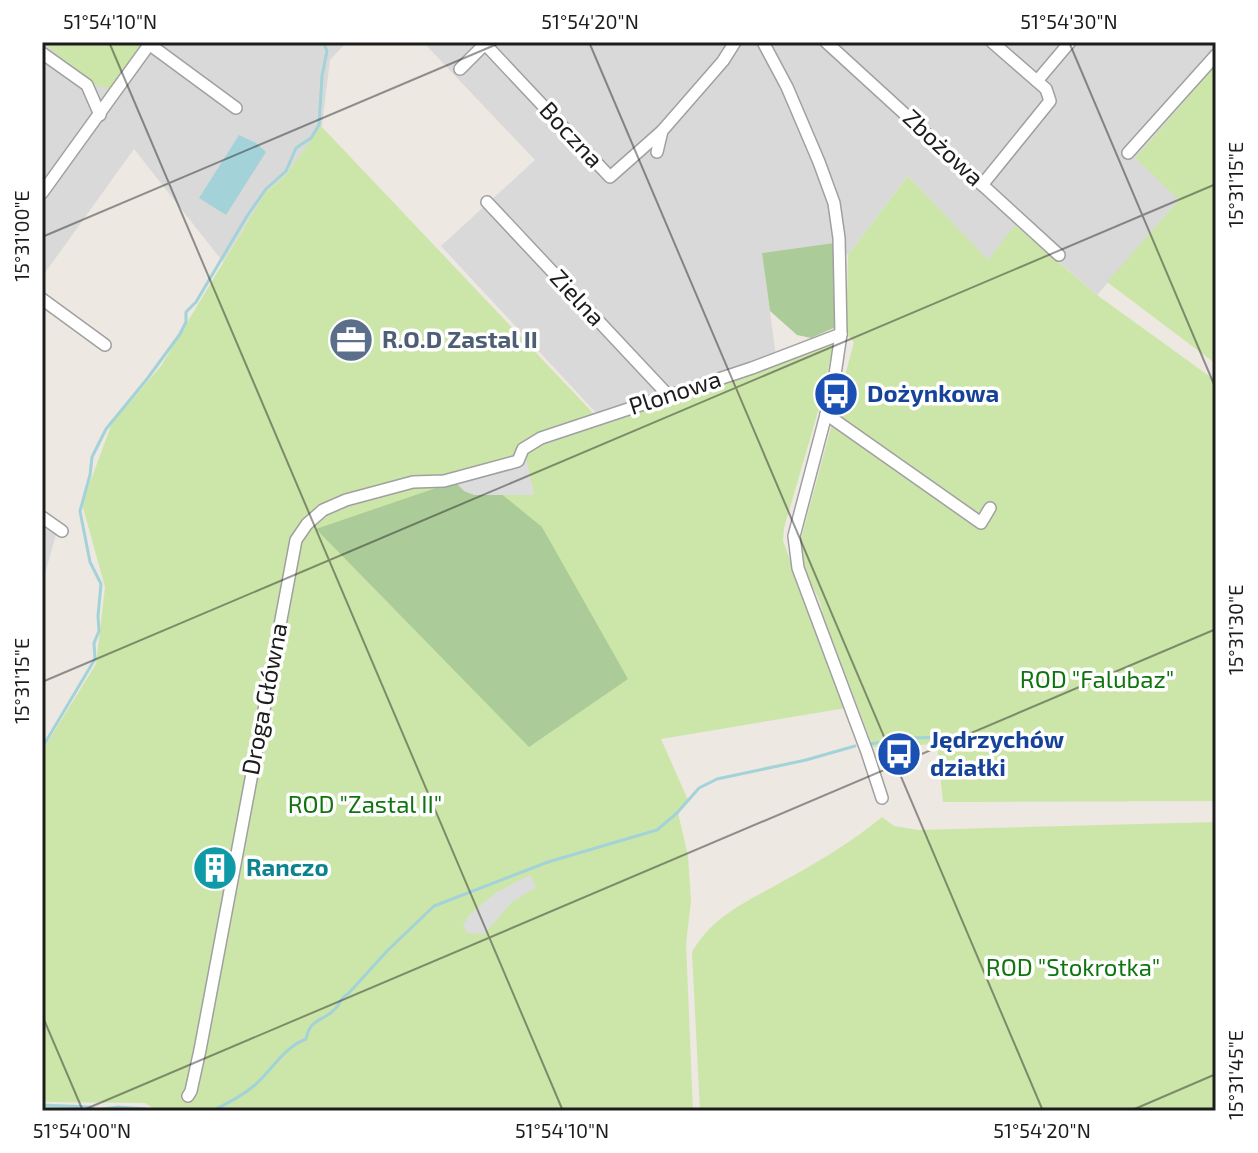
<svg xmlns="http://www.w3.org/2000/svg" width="1258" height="1153" viewBox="0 0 1258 1153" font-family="'Exo 2',sans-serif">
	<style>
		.residential { fill: #dad9d9 }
		.grass { fill: #cce6a9 }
		.forest { fill: #abcb98 }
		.parking { fill: #dcdcdc }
		.water { fill: #a3d2d9 }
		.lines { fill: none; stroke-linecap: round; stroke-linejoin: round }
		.stream { stroke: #a3d2d9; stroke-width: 3 }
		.minor-casing { stroke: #a0a0a0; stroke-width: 14 }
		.minor { stroke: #fff; stroke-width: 11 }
		.ticks { fill: none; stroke: #1c1c1c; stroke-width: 2; stroke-opacity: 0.45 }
		.labels { text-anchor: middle; stroke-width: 7; stroke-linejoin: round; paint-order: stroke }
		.street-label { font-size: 24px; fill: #1c1c1c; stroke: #fff }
		.service-label { font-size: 24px; font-weight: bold; fill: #4e5e75; stroke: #fff; text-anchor: start }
		.transit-label { font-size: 24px; font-weight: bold; fill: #164399; stroke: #fff; text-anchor: start }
		.park-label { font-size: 24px; fill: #10740f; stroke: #fff }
		.culture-label { font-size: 24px; font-weight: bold; fill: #0d838f; stroke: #fff; text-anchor: start }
		.neatline { fill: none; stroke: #1c1c1c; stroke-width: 3 }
		.ticks-label { font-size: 20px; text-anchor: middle; fill: #1c1c1c }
	</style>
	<rect width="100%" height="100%" fill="#ede8e2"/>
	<g class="residential">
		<path d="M42 42H347L330 60 322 126 285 176 265 193 223 262 134 149 42 277Z"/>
		<path d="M423 42H1216V65L1135 158 1179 200 1097 295 1016 225 988 261 908 176 848 255 834 243 762 253 776 356 599 416 441 246 535 160Z"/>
		<path d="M42 512 59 524 42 584Z"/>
	</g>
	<g class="grass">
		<path d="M43 42H145L109 89 91 84Z"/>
		<path d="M1216 65V364L1107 282 1179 200 1135 158Z"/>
		<path d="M321 126 594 414 597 422 755 373 802 353 834 343 819 408 784 528 783 541 846 708 661 739 688 800 678 813 688 856 691 901 686 944 693 1111H157L145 1103 42 1102V751L96 664 105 587 82 504 112 423 161 366 265 193 285 176Z"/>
		<path d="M908 176 988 260 1015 225 1097 295 1216 381V801L943 802 937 744 873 747 822 613C822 599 810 586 806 572 803 561 803 550 801 539L854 342 846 334 848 255Z"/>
		<path d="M882 817 894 826 918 830 1216 822V1111H700L692 952C712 917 744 903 778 884 813 865 851 843 882 817Z"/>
	</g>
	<g class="forest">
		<path d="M834 243 836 327 811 338 797 335 770 311 762 253Z"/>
		<path d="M477 474 542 527 628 679 529 747 316 529Z"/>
	</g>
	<g class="parking">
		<path d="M525 452 534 495H474L464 491 450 477Z"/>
		<path d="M530 875 536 887 512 902 484 934 467 933 463 925 470 914 497 892Z"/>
	</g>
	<path class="water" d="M239 135 256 143 266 152 226 215 199 198Z"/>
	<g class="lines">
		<g class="stream">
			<path d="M869 744 912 738 1021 735"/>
			<path d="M42 748 95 659 94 643 99 631 98 616 101 584 90 562 80 511 90 475 92 457 106 429 147 379 180 334 186 322V312L196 302 247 216 266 189 286 171 296 148 311 138 319 125 322 76 327 51 323 42"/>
			<path d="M42 1105 89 1107 96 1110 118 1107 146 1109 148 1111"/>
			<path d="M212 1111C228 1103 242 1096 255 1085 273 1069 283 1048 306 1039 310 1017 324 1022 336 1008 341 1002 340 998 348 994L387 951 434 906 548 862 657 830 677 813 699 788 717 779 806 760 855 746"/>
		</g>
		<g class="minor-casing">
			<g id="minor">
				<path d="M763 42 787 87 819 162 834 203 839 238 841 334 833 388 794 536 798 568 867 752 882 798"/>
				<path d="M826 42 1059 255"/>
				<path d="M149 44 236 108"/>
				<path d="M485 44 610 177 662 131"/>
				<path d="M42 53 87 85 100 115"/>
				<path d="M460 69 487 42"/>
				<path d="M1037 81 1070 42"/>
				<path d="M657 152 662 131 723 61 735 42"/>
				<path d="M1128 153 1216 55"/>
				<path d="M982 185 1050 101 1046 89 992 42"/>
				<path d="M42 193 151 42"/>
				<path d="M487 202 667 394"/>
				<path d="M42 299 105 345"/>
				<path d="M826 414 981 523 990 508"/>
				<path d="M42 517 62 531"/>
				<path d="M188 1096 191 1091 200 1050 296 540 307 524 323 510 346 500 413 482 444 481 518 461 523 449 541 438 752 368 841 334"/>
			</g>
		</g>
		<use href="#minor" class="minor"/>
	</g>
	<path class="ticks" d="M109 42 563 1111M589 42 1043 1111M1069 42 1216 389M42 237 502 42M42 682 1216 184M42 1015 83 1111M81 1111 1216 629M1130 1111 1216 1074"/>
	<defs>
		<g id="office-disc" transform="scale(2.3)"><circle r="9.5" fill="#5c6f8a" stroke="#fff"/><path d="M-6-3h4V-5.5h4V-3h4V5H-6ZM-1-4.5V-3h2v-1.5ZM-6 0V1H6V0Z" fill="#fff"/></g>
		<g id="bus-disc" transform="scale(2.3)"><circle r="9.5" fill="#1a4fb4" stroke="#fff"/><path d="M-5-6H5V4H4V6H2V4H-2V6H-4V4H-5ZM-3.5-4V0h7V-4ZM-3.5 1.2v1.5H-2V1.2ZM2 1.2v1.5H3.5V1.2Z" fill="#fff"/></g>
		<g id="building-disc" transform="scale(2.3)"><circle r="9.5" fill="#0f9aa8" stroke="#fff"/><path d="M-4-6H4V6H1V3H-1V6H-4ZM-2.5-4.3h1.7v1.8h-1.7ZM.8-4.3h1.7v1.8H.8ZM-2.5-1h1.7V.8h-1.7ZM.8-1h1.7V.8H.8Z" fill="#fff"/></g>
	</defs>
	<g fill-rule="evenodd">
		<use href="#office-disc" x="351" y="340"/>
		<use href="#bus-disc" x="836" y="394"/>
		<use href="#bus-disc" x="899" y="754"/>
		<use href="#building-disc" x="215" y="868"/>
	</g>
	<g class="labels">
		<g class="street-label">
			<text transform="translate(571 135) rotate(47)" y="8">Boczna</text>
			<text transform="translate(943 148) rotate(43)" y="8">Zbożowa</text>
			<text transform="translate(577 298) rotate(47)" y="8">Zielna</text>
			<text transform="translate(675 393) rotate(-18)" y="8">Plonowa</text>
			<text transform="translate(265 699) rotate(-79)" y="8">Droga Główna</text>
		</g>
		<g class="service-label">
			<text x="382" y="348">R.O.D Zastal II</text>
		</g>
		<g class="transit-label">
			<text x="867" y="402">Dożynkowa</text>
			<text x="930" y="748">Jędrzychów<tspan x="930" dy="28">działki</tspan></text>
		</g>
		<g class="park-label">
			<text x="1097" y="688">ROD "Falubaz"</text>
			<text x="365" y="813">ROD "Zastal II"</text>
			<text x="1073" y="976">ROD "Stokrotka"</text>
		</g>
		<g class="culture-label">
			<text x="246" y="876">Ranczo</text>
		</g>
	</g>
	<rect width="1258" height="1153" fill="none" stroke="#ffffff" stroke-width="88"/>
	<rect x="44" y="44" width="1170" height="1065" class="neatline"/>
	<g class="ticks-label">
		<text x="110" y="29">51°54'10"N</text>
		<text x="590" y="29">51°54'20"N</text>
		<text x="1069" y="29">51°54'30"N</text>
		<text transform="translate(1236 185) rotate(-90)" y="7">15°31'15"E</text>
		<text transform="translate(22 236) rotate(-90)" y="7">15°31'00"E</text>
		<text transform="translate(1236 630) rotate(-90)" y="7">15°31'30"E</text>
		<text transform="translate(22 681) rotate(-90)" y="7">15°31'15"E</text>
		<text transform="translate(1236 1075) rotate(-90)" y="7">15°31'45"E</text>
		<text x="82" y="1138">51°54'00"N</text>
		<text x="562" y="1138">51°54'10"N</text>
		<text x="1042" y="1138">51°54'20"N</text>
	</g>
</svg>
